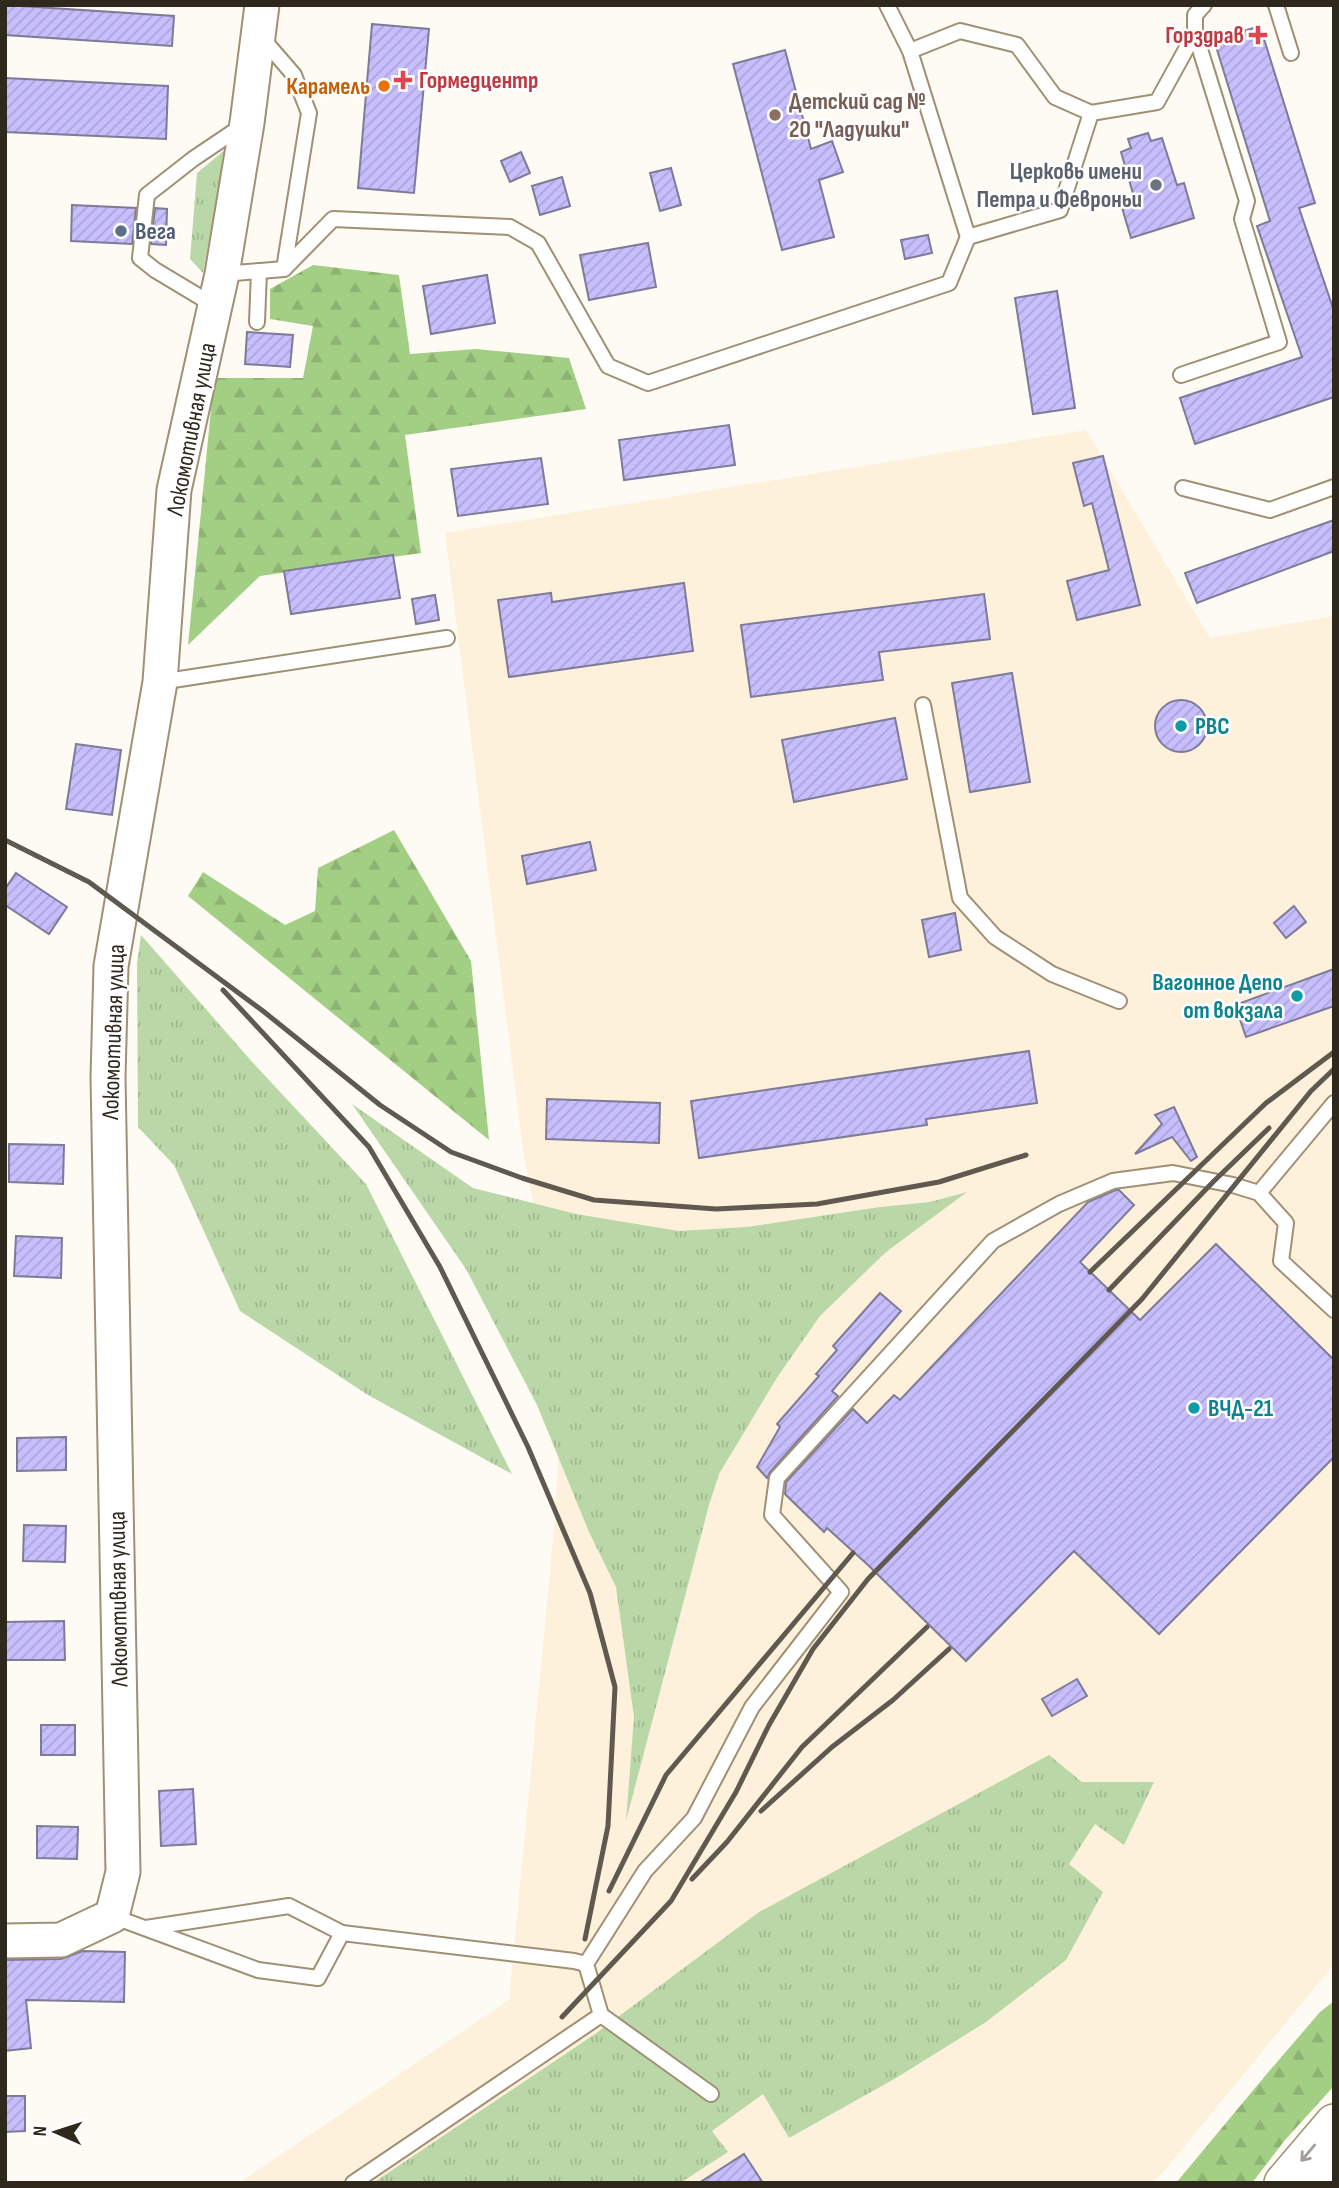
<svg xmlns="http://www.w3.org/2000/svg" width="1339" height="2188" viewBox="0 0 1339 2188" font-family="'Sofia Sans Condensed',sans-serif">
	<style>
		.built { fill: #fef1db }
		.grass { fill: url(#grass-tufts) }
		.forest { fill: url(#forest-firs) }
		.building { fill: url(#building-hatch); stroke: #7e7b98; stroke-width: 2 }
		.lines { fill: none; stroke-linecap: round; stroke-linejoin: round }
		.service-casing { stroke: #a09074; stroke-width: 18 }
		.tertiary-casing { stroke: #a09074; stroke-width: 37 }
		.secondary-casing { stroke: #a09074; stroke-width: 40 }
		.service { stroke: #fff; stroke-width: 14 }
		.tertiary { stroke: #fff; stroke-width: 33 }
		.secondary { stroke: #fff; stroke-width: 37 }
		.rail { stroke: #5f594f; stroke-width: 5 }
		.oneway { stroke: #a19e99 }
		.health-dot { fill: #e0444e; stroke: #fff; stroke-width: 2.5 }
		.food-dot { fill: #e8710a; stroke: #fff; stroke-width: 2.5 }
		.education-dot { fill: #8d6e63; stroke: #fff; stroke-width: 2.5 }
		.worship-dot { fill: #6b7280; stroke: #fff; stroke-width: 2.5 }
		.service-dot { fill: #5c6f8a; stroke: #fff; stroke-width: 2.5 }
		.culture-dot { fill: #0f9aa8; stroke: #fff; stroke-width: 2.5 }
		.labels { text-anchor: middle; stroke-width: 5; stroke-linejoin: round; paint-order: stroke }
		.health-label { font-size: 24px; font-weight: bold; fill: #be3a42; stroke: #fff; text-anchor: end }
		.food-label { font-size: 24px; font-weight: bold; fill: #c56008; stroke: #fff; text-anchor: end }
		.education-label { font-size: 24px; font-weight: bold; fill: #785e54; stroke: #fff; text-anchor: start }
		.worship-label { font-size: 24px; font-weight: bold; fill: #5b616d; stroke: #fff; text-anchor: end }
		.service-label { font-size: 24px; font-weight: bold; fill: #4e5e75; stroke: #fff; text-anchor: start }
		.street-label { font-size: 24px; fill: #2f281d; stroke: #fff }
		.culture-label { font-size: 24px; font-weight: bold; fill: #0d838f; stroke: #fff; text-anchor: start }
	</style>
	<defs>
		<pattern id="grass-tufts" width="24" height="20" patternUnits="userSpaceOnUse" patternTransform="scale(1.75)"><rect width="24" height="20" fill="#bad8a7"/><path d="M3 7l-1-3M5 7V3M7 7l1-3M15 17l-1-3M17 17v-4M19 17l1-3" fill="none" stroke="#a0b98f"/></pattern>
		<pattern id="forest-firs" width="22" height="20" patternUnits="userSpaceOnUse" patternTransform="scale(1.75)"><rect width="22" height="20" fill="#a3cf84"/><path d="M5 1l3.5 6h-7zM16 11l3.5 6h-7z" fill="#8db272"/></pattern>
		<pattern id="building-hatch" width="6" height="6" patternUnits="userSpaceOnUse" patternTransform="scale(1.75)"><rect width="6" height="6" fill="#c7befd"/><path d="M-1 1l2-2M0 6l6-6M5 7l2-2" fill="none" stroke="#aba3d8"/></pattern>
	</defs>
	<rect width="100%" height="100%" fill="#fefbf5"/>
	<path class="built" d="M1086 430 1210 638 1334 616V1964L1166 2169 1152 2183H239L509 2000 555 1519 563 1351 524 1158 445 533Z"/>
	<g class="grass">
		<path d="M226 149 203 273 190 259 197 173Z"/>
		<path d="M141 935 254 1064 366 1184 512 1474 368 1395 240 1311 174 1165 138 1127 137 964Z"/>
		<path d="M352 1104 473 1188 576 1214 679 1231 747 1227 880 1207 930 1202 967 1192 886 1252 820 1316 778 1376 719 1474 709 1505 626 1821 634 1717 616 1587 589 1532 537 1405 466 1269Z"/>
		<path d="M1049 1755 1082 1782H1154L1124 1845 1095 1824 1069 1864 1103 1892 1066 1960 986 2022 896 2078 789 2138 763 2094 712 2131 728 2152 680 2183H373L595 2034 759 1912Z"/>
	</g>
	<g class="forest">
		<path d="M313 265 399 275 410 354 476 349 569 358 586 409 405 435 421 553 260 576 188 645 214 378H303L313 326 270 319V289Z"/>
		<path d="M394 830 471 961 489 1140 188 896 203 872 285 925 315 911 318 868Z"/>
		<path d="M1334 2001V2086L1285 2140 1252 2183H1176L1265 2076 1320 2012Z"/>
	</g>
	<g class="building">
		<path d="M5 5 174 16 172 46 5 35Z"/>
		<path d="M372 24 429 29 414 193 358 188Z"/>
		<path d="M1260 26 1315 203 1299 208 1334 311V397L1195 444 1180 398 1302 357 1257 226 1270 221 1214 40Z"/>
		<path d="M785 50 811 149 832 141 843 172 819 180 834 237 782 250 733 64Z"/>
		<path d="M5 78 168 86 166 139 5 132Z"/>
		<path d="M1148 133 1151 141 1162 138 1177 185 1184 183 1194 218 1131 238 1120 201 1134 197 1121 152 1131 148 1128 139Z"/>
		<path d="M521 152 530 173 510 182 501 161Z"/>
		<path d="M671 168 681 205 660 211 650 173Z"/>
		<path d="M562 177 570 206 540 215 532 186Z"/>
		<path d="M72 205 136 208 132 244 71 241Z"/>
		<path d="M155 208 167 209 166 245 151 244Z"/>
		<path d="M928 235 932 253 905 259 901 240Z"/>
		<path d="M648 243 656 287 589 300 580 255Z"/>
		<path d="M487 275 495 323 431 334 423 286Z"/>
		<path d="M1057 291 1075 408 1033 414 1015 298Z"/>
		<path d="M247 332 293 335 290 367 245 364Z"/>
		<path d="M729 425 735 465 624 480 619 440Z"/>
		<path d="M1103 456 1140 605 1077 620 1067 581 1109 570 1092 503 1084 506 1073 463Z"/>
		<path d="M541 458 548 504 458 516 451 469Z"/>
		<path d="M1334 520V551L1197 603 1185 573Z"/>
		<path d="M393 555 400 598 291 614 284 571Z"/>
		<path d="M684 583 693 651 509 677 498 600 551 593 552 602Z"/>
		<path d="M984 594 990 639 879 652 883 680 751 697 741 625Z"/>
		<path d="M435 595 439 620 416 624 412 599Z"/>
		<path d="M1012 673 1030 782 970 792 952 683Z"/>
		<circle cx="1181" cy="726" r="26"/>
		<path d="M895 718 907 779 794 802 782 740Z"/>
		<path d="M76 744 121 750 112 815 66 809Z"/>
		<path d="M590 842 596 870 527 884 522 856Z"/>
		<path d="M16 873 67 907 49 934 5 905V889Z"/>
		<path d="M1294 906 1306 922 1286 938 1274 923Z"/>
		<path d="M955 913 961 950 929 957 922 920Z"/>
		<path d="M1334 969V1006L1246 1037 1235 1005Z"/>
		<path d="M1029 1051 1037 1103 926 1119 927 1125 699 1158 691 1101Z"/>
		<path d="M547 1099 660 1103 659 1143 546 1139Z"/>
		<path d="M1174 1107 1197 1157 1191 1161 1172 1137 1135 1154 1162 1124 1155 1115Z"/>
		<path d="M9 1144 64 1145 63 1184 9 1182Z"/>
		<path d="M1116 1190H1119L1134 1205 1080 1262 1140 1320 1216 1244 1334 1360V1457L1159 1634 1074 1551 966 1661 868 1565 827 1528 824 1532 785 1494 786 1482 853 1409 867 1423 894 1395 900 1400 1088 1202Z"/>
		<path d="M16 1236 62 1238 61 1278 14 1276Z"/>
		<path d="M880 1293 901 1311 832 1391 838 1396 770 1472 767 1478 757 1467 780 1427 777 1424 819 1376 816 1374 837 1350 833 1346Z"/>
		<path d="M66 1437V1470L17 1471V1438Z"/>
		<path d="M24 1525 66 1526 65 1562 23 1561Z"/>
		<path d="M64 1621 65 1660H5V1622Z"/>
		<path d="M1077 1679 1087 1696 1052 1716 1042 1699Z"/>
		<rect x="41" y="1725" width="34" height="30"/>
		<path d="M193 1789 196 1844 161 1846 159 1791Z"/>
		<path d="M37 1826 78 1827 77 1859 37 1858Z"/>
		<path d="M83 1951 125 1952 124 2002 26 2000 31 2048 5 2051V1960L61 1959Z"/>
		<path d="M5 2096H25V2131L5 2132Z"/>
		<path d="M744 2154 763 2183H699Z"/>
	</g>
	<g class="lines">
		<g class="service-casing">
			<g id="service">
				<path d="M887 5 910 51 968 237"/>
				<path d="M1276 5 1291 53"/>
				<path d="M910 51 960 31 1017 45 1055 97 1091 113"/>
				<path d="M284 269 333 219 510 227 538 243 608 366 648 383 949 283 968 237 1060 210 1091 113 1157 102 1195 33V15L1204 5"/>
				<path d="M222 274 284 269 309 113 294 75 262 38"/>
				<path d="M215 306 155 270 140 258 147 195 193 159 242 126"/>
				<path d="M257 322 259 271"/>
				<path d="M1181 375 1279 342 1242 219 1247 201 1195 33"/>
				<path d="M1183 488 1270 510 1334 487"/>
				<path d="M160 682 447 638"/>
				<path d="M923 705 960 898 995 937 1052 974 1119 1001"/>
				<path d="M1259 1193 1334 1103"/>
				<path d="M112 1916 258 1970 318 1978 342 1933 289 1906 146 1928"/>
				<path d="M342 1933 574 1961 586 1964"/>
				<path d="M601 2015 711 2094"/>
				<path d="M353 2183 601 2015 586 1964 645 1871 694 1818 752 1707 841 1592 772 1515 777 1478 993 1241 1059 1204 1113 1181 1173 1173 1233 1185 1259 1193 1286 1223 1281 1261 1334 1310"/>
			</g>
		</g>
		<g class="tertiary-casing">
			<path id="tertiary" d="M5 1941 61 1940 112 1916 123 1872 108 1077 111 966 160 682 174 490 222 274 247 123 262 5"/>
		</g>
		<g class="secondary-casing">
			<g id="secondary">
				<path d="M1283 2183 1334 2123"/>
				<path d="M1315 2183 1334 2167"/>
			</g>
		</g>
		<use href="#service" class="service"/>
		<use href="#tertiary" class="tertiary"/>
		<use href="#secondary" class="secondary"/>
		<g class="rail">
			<path d="M5 840 89 882 263 1011 380 1105 451 1152 522 1178 594 1200 716 1209 817 1204 939 1182 1026 1155"/>
			<path d="M223 990 369 1147 440 1267 528 1447 590 1593 615 1687 608 1826 585 1939"/>
			<path d="M1090 1272 1266 1103 1334 1052"/>
			<path d="M1109 1290 1214 1181 1269 1128"/>
			<path d="M761 1811 832 1747 893 1700 949 1649"/>
			<path d="M692 1879 727 1842 802 1747 927 1627"/>
			<path d="M609 1891 666 1775 853 1553"/>
			<path d="M562 2017 671 1901 736 1792 769 1725 813 1649 868 1579 1142 1299 1311 1091 1334 1069"/>
		</g>
	</g>
	<defs><path id="oneway-shaft" d="M-6 0H5M1.5-3L5.5 0L1.5 3" fill="none" stroke-width="1.6" stroke-linecap="round" stroke-linejoin="round" transform="scale(1.75)"/></defs>
	<use class="oneway" href="#oneway-shaft" transform="translate(1308 2153) rotate(130)"/>
	<g class="health-dot">
		<path d="M1254.5 24.5h7v7h7v7h-7v7h-7v-7h-7v-7h7z"/>
		<path d="M399.5 69.5h7v7h7v7h-7v7h-7v-7h-7v-7h7z"/>
	</g>
	<circle class="food-dot" cx="384" cy="86" r="7"/>
	<circle class="education-dot" cx="775" cy="115" r="7"/>
	<circle class="worship-dot" cx="1156" cy="185" r="7"/>
	<circle class="service-dot" cx="121" cy="231" r="7"/>
	<g class="culture-dot">
		<circle cx="1181" cy="726" r="7"/>
		<circle cx="1297" cy="996" r="7"/>
		<circle cx="1194" cy="1408" r="7"/>
	</g>
	<g class="labels">
		<g class="health-label">
			<text x="1244" y="43">Горздрав</text>
			<text x="419" y="88" text-anchor="start">Гормедцентр</text>
		</g>
		<g class="food-label">
			<text x="370" y="94">Карамель</text>
		</g>
		<g class="education-label">
			<text x="789" y="109">Детский сад №<tspan x="789" dy="28">20 "Ладушки"</tspan></text>
		</g>
		<g class="worship-label">
			<text x="1142" y="179">Церковь имени<tspan x="1142" dy="28">Петра и Февроньи</tspan></text>
		</g>
		<g class="service-label">
			<text x="135" y="239">Вега</text>
		</g>
		<g class="street-label">
			<text transform="translate(191 429) rotate(-79)" y="8">Локомотивная улица</text>
			<text transform="translate(113 1032) rotate(-88)" y="8">Локомотивная улица</text>
			<text transform="translate(118 1599) rotate(-91)" y="8">Локомотивная улица</text>
		</g>
		<g class="culture-label">
			<text x="1195" y="734">РВС</text>
			<text x="1283" y="990" text-anchor="end">Вагонное Депо<tspan x="1283" dy="28">от вокзала</tspan></text>
			<text x="1208" y="1416">ВЧД-21</text>
		</g>
	</g>
	<rect width="1339" height="2188" fill="none" stroke="#2f281d" stroke-width="14"/>
	<g transform="translate(56 2132) rotate(273)" stroke="#ffffff" stroke-width="5" paint-order="stroke">
	<path d="M0-5L12 26L0 18L-12 26Z" fill="#2f281d"/>
	<text y="-10" font-size="19" font-weight="bold" text-anchor="middle" fill="#2f281d">N</text>
	</g>
</svg>
